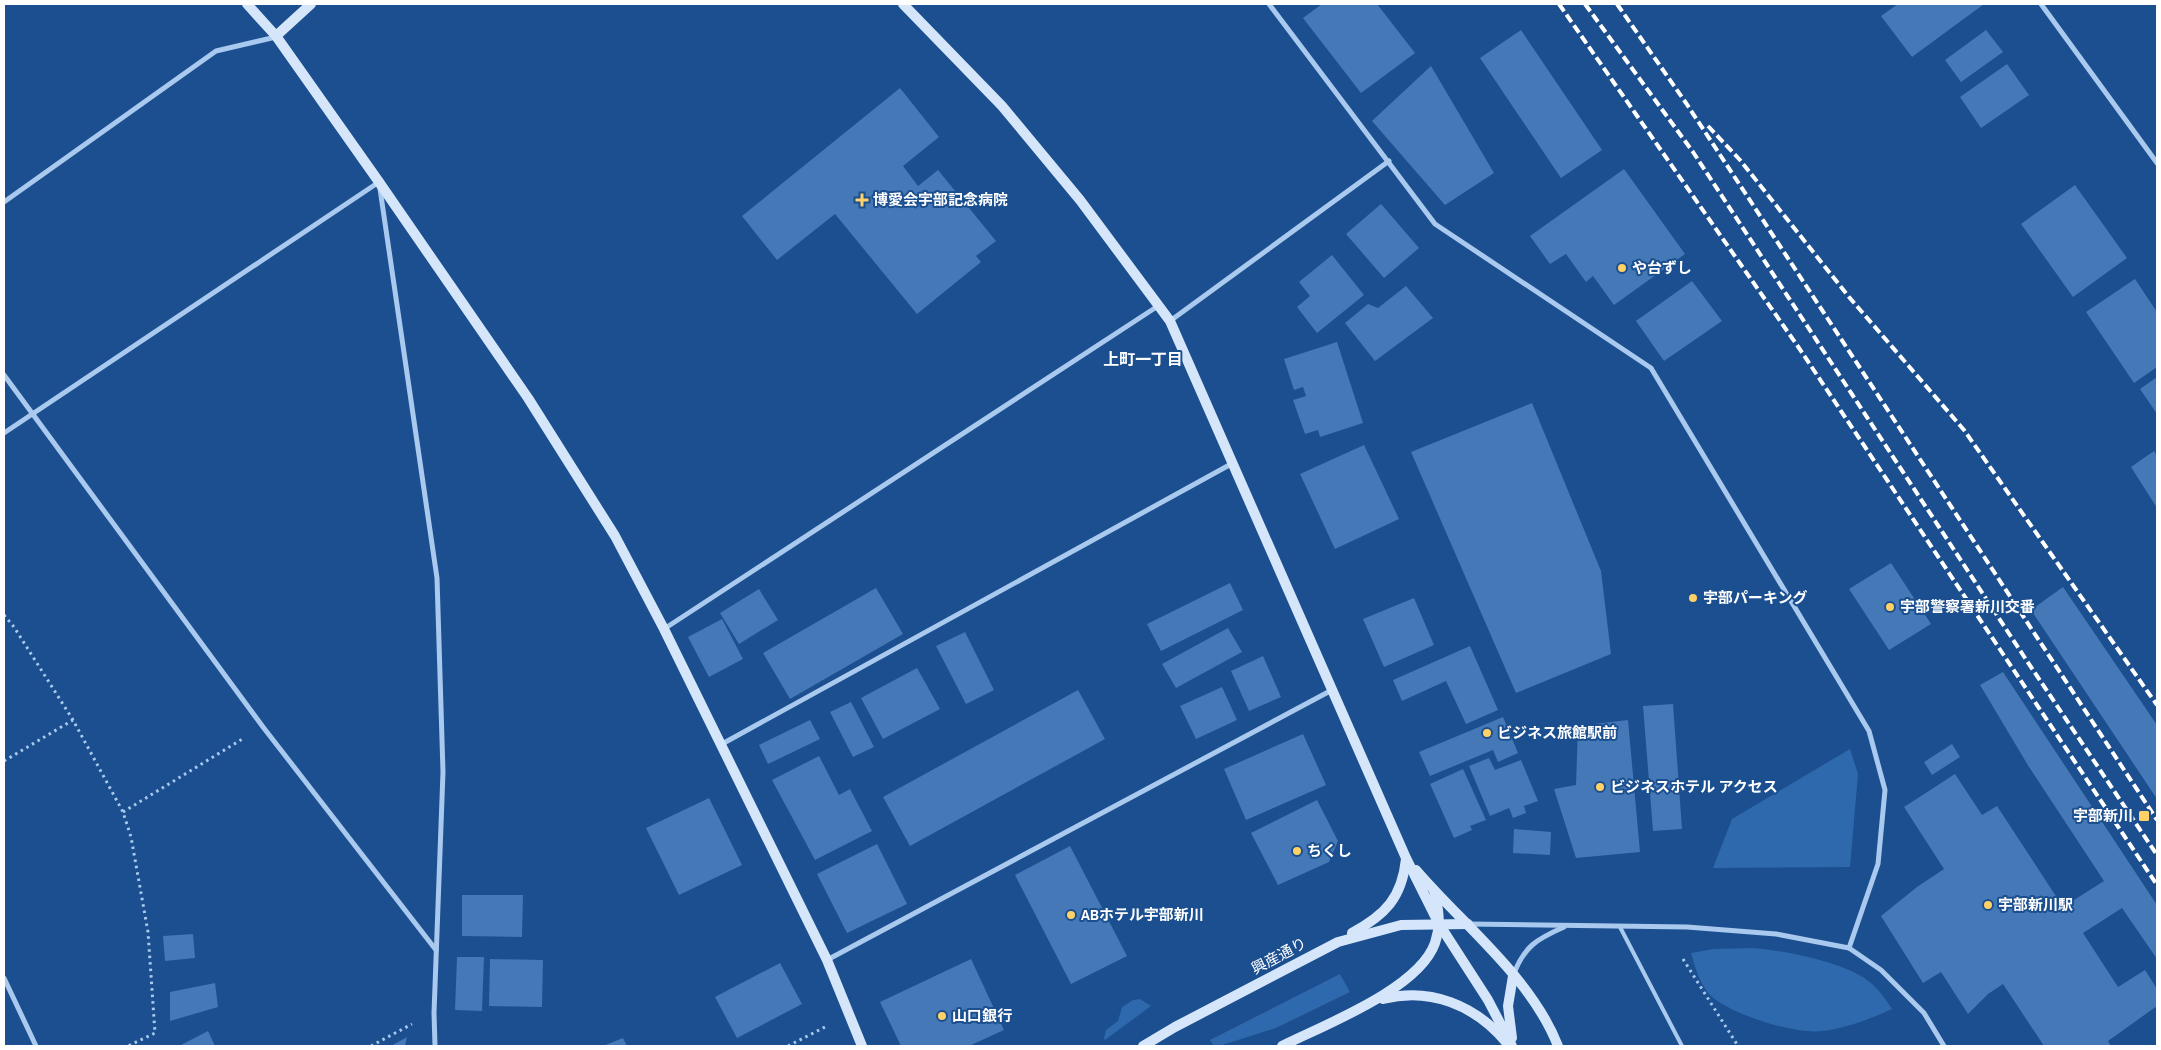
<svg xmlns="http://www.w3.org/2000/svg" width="2161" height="1050" viewBox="0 0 2161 1050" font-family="'Archivo Narrow','Noto Sans JP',sans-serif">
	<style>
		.green { fill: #2e69ad }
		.building { fill: #4478b7 }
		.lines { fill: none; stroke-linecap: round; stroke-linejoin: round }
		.path { stroke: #a9c9ee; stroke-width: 3; stroke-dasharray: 2.5 4; stroke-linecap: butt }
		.lane { stroke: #a9c9ee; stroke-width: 4 }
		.street { stroke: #a9c9ee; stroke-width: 5 }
		.secondary { stroke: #d6e6fa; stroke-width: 10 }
		.rail { stroke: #fff; stroke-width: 4; stroke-dasharray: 9 4; stroke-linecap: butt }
		.poi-dot { fill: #ffd166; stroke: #1b4f8f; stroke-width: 2 }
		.labels { text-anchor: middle; stroke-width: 4; stroke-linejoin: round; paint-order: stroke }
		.poi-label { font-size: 15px; font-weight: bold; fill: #fff; stroke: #1b4f8f; text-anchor: start }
		.street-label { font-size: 15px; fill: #fff; stroke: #1b4f8f }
		.neighbourhood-label { font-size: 16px; font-weight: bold; fill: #fff; stroke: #1b4f8f }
	</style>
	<rect width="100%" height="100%" fill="#1b4f8f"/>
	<g class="green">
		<path d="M1850 749 1858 774 1850 867 1713 868 1732 819Z"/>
		<path d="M1752 948C1782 950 1843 962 1867 980 1877 987 1885 998 1892 1009 1870 1019 1847 1028 1823 1031 1796 1035 1728 1014 1709 994 1699 982 1695 967 1691 953L1714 949Z"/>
		<path d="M1340 974 1350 992 1276 1028 1219 1046H1214L1210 1040Z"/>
		<path d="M1140 999 1151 1006 1105 1040 1104 1038 1106 1030 1118 1021 1122 1007 1133 1000Z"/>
	</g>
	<g class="building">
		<path d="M1322 4H1377L1415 53 1361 93 1303 18Z"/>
		<path d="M1898 4H1984L1912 57 1881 16Z"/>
		<path d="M1521 30 1602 150 1561 178 1480 58Z"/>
		<path d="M1986 30 2003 52 1961 82 1945 60Z"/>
		<path d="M2007 64 2029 95 1981 128 1960 97Z"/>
		<path d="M1431 66 1494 173 1445 205 1372 121Z"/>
		<path d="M900 88 939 137 903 166 918 186 938 170 996 241 976 256 981 262 917 314 835 214 777 260 742 216Z"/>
		<path d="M1624 169 1685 254 1614 305 1593 276 1586 282 1566 254 1550 264 1530 236Z"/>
		<path d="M2075 185 2127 258 2073 297 2021 224Z"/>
		<path d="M1381 204 1419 248 1384 278 1346 234Z"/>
		<path d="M1332 255 1364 295 1317 333 1297 307 1310 296 1299 282Z"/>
		<path d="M2135 279 2157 312V367L2134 383 2086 312Z"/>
		<path d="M1692 281 1722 321 1664 361 1636 321Z"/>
		<path d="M1406 286 1433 318 1375 361 1345 323 1368 304 1378 308Z"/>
		<path d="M1337 342 1363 423 1320 437 1318 430 1305 434 1293 400 1306 396 1303 387 1294 390 1284 359Z"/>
		<path d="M2157 377V414L2140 389Z"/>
		<path d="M1532 403 1601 571 1611 654 1516 693 1411 452Z"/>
		<path d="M1364 445 1399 519 1335 549 1300 474Z"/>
		<path d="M2154 451 2157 456V508L2131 467Z"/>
		<path d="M1891 563 1931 624 1889 650 1849 589Z"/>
		<path d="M1230 583 1243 610 1161 651 1147 624Z"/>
		<path d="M2063 587 2157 725V799L2031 610Z"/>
		<path d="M876 588 903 634 790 699 763 653Z"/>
		<path d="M759 589 778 620 739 644 720 613Z"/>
		<path d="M1414 598 1434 645 1384 667 1363 619Z"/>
		<path d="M722 619 743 659 709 677 688 637Z"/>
		<path d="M1228 628 1242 652 1176 688 1162 664Z"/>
		<path d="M965 632 994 690 966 704 936 646Z"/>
		<path d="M1470 646 1498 710 1466 724 1446 681 1402 701 1393 680Z"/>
		<path d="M1263 656 1281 697 1249 711 1231 671Z"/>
		<path d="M917 668 940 709 883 739 861 698Z"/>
		<path d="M2003 672 2157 905V959L2122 908 2083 933 2118 987 2145 970 2157 989V1006L2108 1041 2111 1046H2044L2003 984 1988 994 1968 1014 1941 972 1923 983 1881 916 1917 887 1944 869 1904 807 1955 774 1982 815 1997 806 2063 907 2104 881 2029 767 1980 685Z"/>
		<path d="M1222 687 1237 720 1196 739 1180 706Z"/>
		<path d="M1078 690 1105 739 910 846 883 797Z"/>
		<path d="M851 702 874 747 853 757 830 712Z"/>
		<path d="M1673 704 1682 829 1653 831 1643 706Z"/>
		<path d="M1503 717 1518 753 1498 762 1493 750 1430 776 1419 752Z"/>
		<path d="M810 720 820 739 768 764 759 745Z"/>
		<path d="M1628 720 1640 852 1576 858 1554 789 1576 785 1578 726Z"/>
		<path d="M1303 734 1326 785 1246 820 1224 769Z"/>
		<path d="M1952 744 1960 757 1932 775 1924 762Z"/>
		<path d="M819 756 839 795 850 789 872 831 815 860 772 780Z"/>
		<path d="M1489 758 1495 770 1521 760 1538 801 1524 806 1526 813 1513 818 1509 808 1490 816 1469 766Z"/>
		<path d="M1463 769 1486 820 1470 826 1472 830 1454 838 1430 784Z"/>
		<path d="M709 798 742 865 679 895 646 828Z"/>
		<path d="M1317 800 1338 841 1329 862 1278 885 1251 833Z"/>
		<path d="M1514 829 1551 832 1550 855 1513 853Z"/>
		<path d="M877 844 907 904 847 933 817 874Z"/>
		<path d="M1070 846 1127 956 1071 984 1015 875Z"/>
		<path d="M462 895H523L522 937 462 936Z"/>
		<path d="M193 934 195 958 165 961 163 936Z"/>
		<path d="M457 957H484L482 1011 455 1010Z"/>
		<path d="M490 959 543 960 542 1007 489 1006Z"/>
		<path d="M971 959 1004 1030 969 1046H901L880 1002Z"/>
		<path d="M780 963 802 1004 737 1038 715 997Z"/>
		<path d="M215 983 218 1007 170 1021V992Z"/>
		<path d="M208 1031 215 1046H179Z"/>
		<path d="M407 1037 405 1046H391Z"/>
		<path d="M623 1038 627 1046H603Z"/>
	</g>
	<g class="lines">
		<g class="path">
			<path d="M4 615 14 627 73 720 123 812 131 837 148 932 155 1033 128 1046"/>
			<path d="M4 761 73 720"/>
			<path d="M123 812 244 738"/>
			<path d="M1683 959 1738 1046"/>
			<path d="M371 1046 412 1024"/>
			<path d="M788 1046 827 1026"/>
		</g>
		<path class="lane" d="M1620 927 1682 1046"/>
		<g class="street">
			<path d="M1269 4 1435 224 1651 368 1869 731 1885 790 1878 864 1849 948"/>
			<path d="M2041 4 2157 163"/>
			<path d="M4 202 216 51 276 37"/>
			<path d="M1170 321 1389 161"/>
			<path d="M4 375 263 727 436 950"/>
			<path d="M4 433 379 182 437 578 443 772 434 1013 435 1046"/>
			<path d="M664 629 1158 306"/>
			<path d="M722 744 1233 463"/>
			<path d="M1469 924 1687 927 1776 934 1849 948 1881 970 1924 1013 1944 1046"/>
			<path d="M827 960 1332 690"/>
			<path d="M1513 976C1524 946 1537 939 1564 927"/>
			<path d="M4 978 36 1046"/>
		</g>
		<g class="secondary">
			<path d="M247 4 276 36 379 182 528 398 615 536 664 629 827 960 862 1046"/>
			<path d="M903 4 1002 106 1080 200 1170 321 1406 858 1439 924 1488 1000 1512 1046"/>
			<path d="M276 36 311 4"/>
			<path d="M1416 870C1463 925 1531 977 1558 1046"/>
			<path d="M1352 933C1385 915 1402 898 1406 859"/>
			<path d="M1383 999C1430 987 1475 1005 1506 1042"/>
			<path d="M1512 1038 1508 1006 1513 976"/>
			<path d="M1143 1046 1175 1027 1338 942 1401 925 1468 924"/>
			<path d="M1282 1046C1324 1025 1419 989 1435 943 1441 925 1439 909 1434 891"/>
		</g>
		<g class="rail">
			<path d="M1559 4 1799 348 2157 885"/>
			<path d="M1585 4 1693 152 2025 658 2157 855"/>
			<path d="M1617 4 1686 103 2157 820"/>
			<path d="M1708 126 1740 160 1849 297 1964 430 2157 705"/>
		</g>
	</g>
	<g class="poi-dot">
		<path d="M859.5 192.5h5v5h5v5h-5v5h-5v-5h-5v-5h5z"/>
		<circle cx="1622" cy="268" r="5"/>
		<circle cx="1693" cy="598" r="5"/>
		<circle cx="1890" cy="607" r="5"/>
		<circle cx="1487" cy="733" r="5"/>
		<circle cx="1600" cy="787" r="5"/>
		<rect x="2138" y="810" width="12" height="12" rx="2.5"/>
		<circle cx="1297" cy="851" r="5"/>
		<circle cx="1988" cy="905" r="5"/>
		<circle cx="1071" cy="915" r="5"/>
		<circle cx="942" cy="1016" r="5"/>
	</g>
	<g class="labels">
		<g class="poi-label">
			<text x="873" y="205">博愛会宇部記念病院</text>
			<text x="1632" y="273">や台ずし</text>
			<text x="1703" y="603">宇部パーキング</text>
			<text x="1900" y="612">宇部警察署新川交番</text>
			<text x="1497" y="738">ビジネス旅館駅前</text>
			<text x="1610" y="792">ビジネスホテル アクセス</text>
			<text x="2133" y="821" text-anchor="end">宇部新川</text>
			<text x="1307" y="856">ちくし</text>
			<text x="1998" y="910">宇部新川駅</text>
			<text x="1081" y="920">ABホテル宇部新川</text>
			<text x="952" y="1021">山口銀行</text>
		</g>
		<g class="street-label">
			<text transform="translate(1279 956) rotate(-28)" y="5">興産通り</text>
		</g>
		<g class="neighbourhood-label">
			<text x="1143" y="365">上町一丁目</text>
		</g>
	</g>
	<rect width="2161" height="1050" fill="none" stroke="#ffffff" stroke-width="10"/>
</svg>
